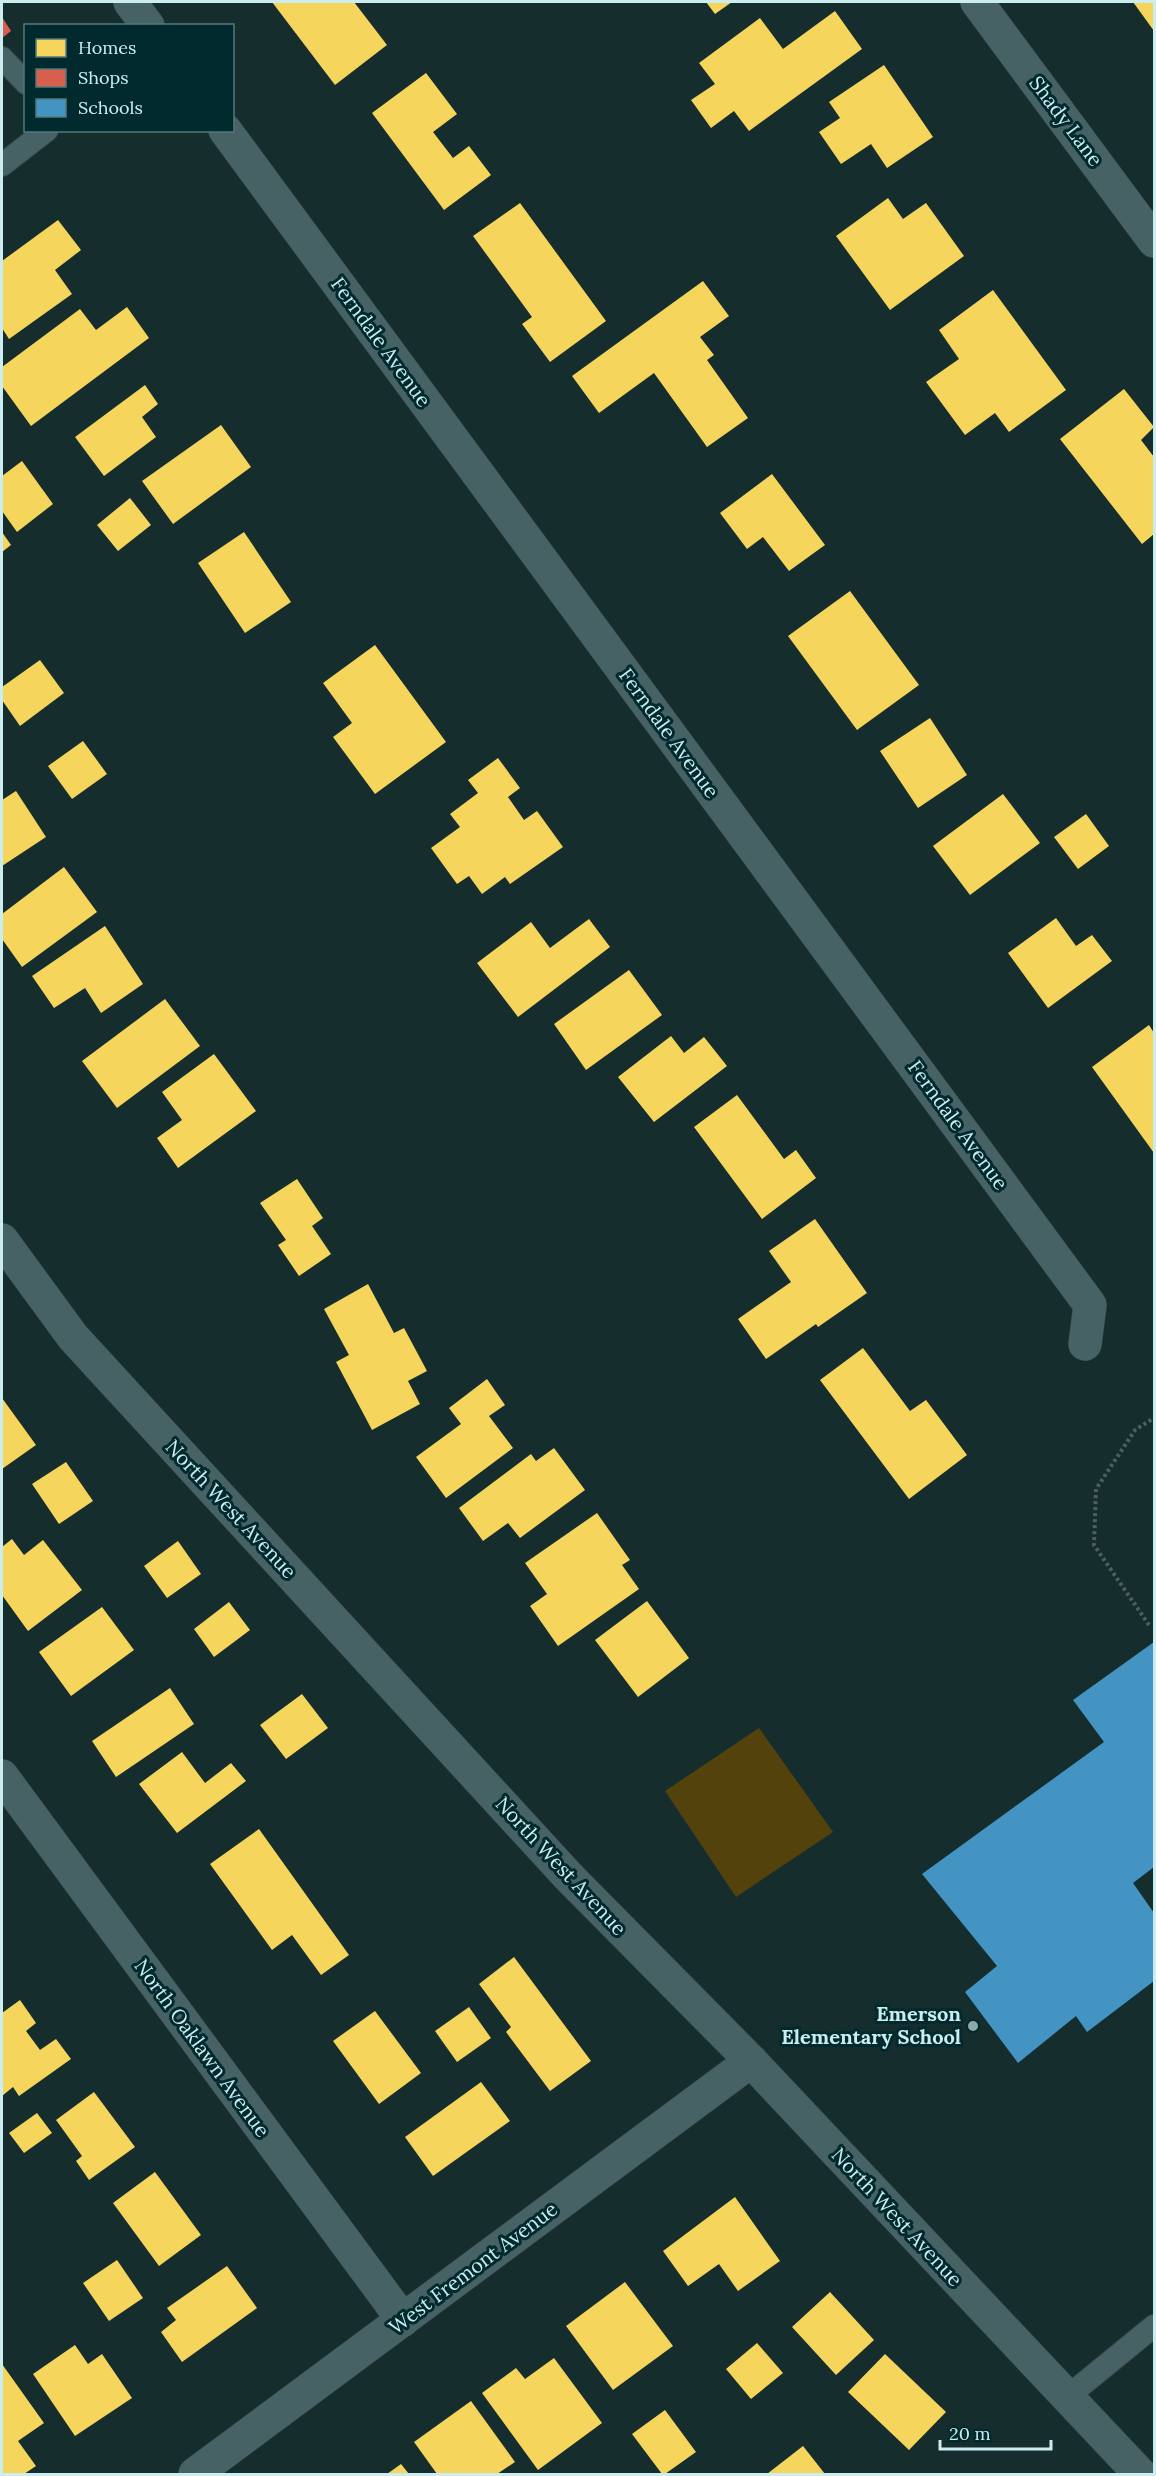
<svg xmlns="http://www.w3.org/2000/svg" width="1156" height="2476" viewBox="0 0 1156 2476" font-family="Lora,serif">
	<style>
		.green { fill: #54420d }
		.homes { fill: #f6d55c }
		.shops { fill: #d6604d }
		.schools { fill: #4393c3 }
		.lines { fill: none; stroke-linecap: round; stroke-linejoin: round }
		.lane-casing { stroke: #35484a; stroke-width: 24 }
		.street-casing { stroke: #35484a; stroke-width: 34 }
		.path { stroke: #4a6062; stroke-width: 4; stroke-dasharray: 3 3; stroke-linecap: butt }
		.lane { stroke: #476264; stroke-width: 22 }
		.street { stroke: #476264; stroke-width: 33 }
		.poi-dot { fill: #8caaac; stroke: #012a2e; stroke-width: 2 }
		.labels { text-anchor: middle; stroke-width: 6; stroke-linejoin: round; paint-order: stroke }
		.street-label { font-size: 20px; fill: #cbedf0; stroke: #012a2e }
		.poi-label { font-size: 20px; font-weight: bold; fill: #cbedf0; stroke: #012a2e; text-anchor: end }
	</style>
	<rect width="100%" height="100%" fill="#162d2e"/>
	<path class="green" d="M759 1728 833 1832 736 1897 665 1791Z"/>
	<g class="homes">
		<path d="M272 2H354L387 45 335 85Z"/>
		<path d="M706 2H732L715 14Z"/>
		<path d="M1133 2H1154V31Z"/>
		<path d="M835 11 862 49 749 131 734 111 711 128 691 100 715 84 699 63 760 18 783 49Z"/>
		<path d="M884 65 933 137 887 168 871 144 841 164 819 132 840 118 829 102Z"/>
		<path d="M426 73 457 114 433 132 453 158 469 146 491 175 444 210 372 113Z"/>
		<path d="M888 198 903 219 926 203 964 256 890 310 836 236Z"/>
		<path d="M520 203 606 321 550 362 522 324 532 317 473 236Z"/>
		<path d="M58 220 81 250 55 270 72 294 9 339 2 328V261Z"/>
		<path d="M703 281 729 316 700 337 714 355 707 360 748 418 707 447 654 373 599 413 572 376Z"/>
		<path d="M993 290 1066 390 1009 432 995 413 965 435 926 382 959 359 939 330Z"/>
		<path d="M127 307 149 338 31 426 2 386V367L80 309 96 330Z"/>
		<path d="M145 385 158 404 142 417 156 437 104 476 75 437Z"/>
		<path d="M1124 389 1154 427 1141 440 1154 457V534L1142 544 1060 439Z"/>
		<path d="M221 425 251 467 173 524 142 481Z"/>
		<path d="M22 461 53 504 17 532 2 511V476Z"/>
		<path d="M772 474 825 545 789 571 763 537 747 549 720 513Z"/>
		<path d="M130 498 151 525 118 551 97 525Z"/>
		<path d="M2 532 11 545 2 552Z"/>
		<path d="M244 532 291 602 245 633 198 563Z"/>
		<path d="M850 591 919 685 857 730 788 636Z"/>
		<path d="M375 645 446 742 375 794 333 737 352 723 323 683Z"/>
		<path d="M40 660 64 693 20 726 2 700V687Z"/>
		<path d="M930 718 967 775 918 808 880 751Z"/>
		<path d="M83 741 107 774 72 799 48 766Z"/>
		<path d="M498 758 520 788 508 797 524 820 537 811 563 847 510 884 505 877 482 894 469 876 457 884 431 848 460 827 450 814 478 793 468 780Z"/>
		<path d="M16 791 46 837 2 866V800Z"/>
		<path d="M1003 794 1040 843 970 895 933 846Z"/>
		<path d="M1086 814 1109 846 1078 869 1054 837Z"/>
		<path d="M64 867 97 912 22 967 2 939V914Z"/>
		<path d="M1056 918 1076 946 1092 935 1112 961 1048 1008 1008 953Z"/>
		<path d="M589 919 610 947 518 1017 477 963 531 922 550 948Z"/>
		<path d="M105 926 143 984 101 1013 85 988 54 1008 32 976Z"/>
		<path d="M629 970 662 1015 586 1070 554 1024Z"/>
		<path d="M165 999 200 1046 117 1108 82 1061Z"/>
		<path d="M1149 1025 1154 1033V1153L1092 1067Z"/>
		<path d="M671 1036 684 1053 704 1037 727 1066 654 1122 618 1077Z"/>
		<path d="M214 1054 256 1111 178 1168 157 1138 182 1120 162 1092Z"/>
		<path d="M737 1095 784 1159 796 1150 816 1178 762 1219 694 1127Z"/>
		<path d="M297 1179 323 1218 312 1226 331 1254 299 1276 278 1245 286 1240 260 1203Z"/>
		<path d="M815 1219 867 1293 818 1327 816 1324 766 1359 738 1319 791 1282 769 1251Z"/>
		<path d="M368 1284 394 1333 404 1328 427 1371 408 1381 420 1404 372 1430 336 1362 349 1355 324 1309Z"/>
		<path d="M863 1348 910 1411 926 1400 967 1455 909 1499 820 1380Z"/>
		<path d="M487 1379 505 1405 489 1416 513 1448 446 1498 416 1457 461 1424 449 1408Z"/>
		<path d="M2 1398 36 1445 2 1469Z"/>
		<path d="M554 1448 585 1490 520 1538 508 1523 483 1541 459 1508 531 1454 536 1461Z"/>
		<path d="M66 1462 93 1501 59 1524 32 1484Z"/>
		<path d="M597 1513 630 1560 622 1565 639 1589 558 1646 530 1606 547 1594 525 1563Z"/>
		<path d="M12 1539 24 1555 43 1540 82 1590 28 1631 2 1595V1547Z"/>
		<path d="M178 1541 201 1574 167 1598 144 1566Z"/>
		<path d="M647 1601 689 1658 638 1697 595 1640Z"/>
		<path d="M229 1602 250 1630 214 1657 194 1629Z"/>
		<path d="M102 1607 134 1650 71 1696 39 1652Z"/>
		<path d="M170 1688 194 1724 116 1777 92 1741Z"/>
		<path d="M302 1694 328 1728 286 1759 260 1725Z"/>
		<path d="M182 1752 205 1783 231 1763 246 1781 177 1833 139 1784Z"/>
		<path d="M259 1829 349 1955 321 1975 292 1935 272 1950 210 1864Z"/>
		<path d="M514 1957 591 2061 550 2091 506 2032 511 2027 479 1984Z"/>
		<path d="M20 2000 36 2023 26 2031 40 2050 56 2039 71 2059 19 2096 13 2087 2 2096V2013Z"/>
		<path d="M469 2007 491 2038 457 2062 435 2031Z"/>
		<path d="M375 2011 421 2073 379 2104 333 2041Z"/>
		<path d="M481 2082 510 2121 433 2176 405 2137Z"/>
		<path d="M94 2092 135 2147 89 2180 76 2161 82 2156 56 2120Z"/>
		<path d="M37 2113 52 2133 24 2153 9 2133Z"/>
		<path d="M155 2172 201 2235 159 2266 113 2203Z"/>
		<path d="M735 2197 780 2261 738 2291 719 2264 688 2286 663 2251Z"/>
		<path d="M117 2260 143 2298 109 2321 83 2283Z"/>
		<path d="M227 2266 257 2308 182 2362 161 2332 176 2320 167 2308Z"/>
		<path d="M625 2282 673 2346 613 2390 566 2326Z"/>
		<path d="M830 2292 874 2340 836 2375 792 2327Z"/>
		<path d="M757 2343 783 2373 751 2399 726 2369Z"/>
		<path d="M75 2345 88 2364 102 2354 132 2398 75 2436 33 2374Z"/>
		<path d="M885 2354 946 2412 909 2450 848 2392Z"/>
		<path d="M554 2358 602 2423 538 2470 482 2393 516 2368 525 2379Z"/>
		<path d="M2 2364 44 2423 18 2441 36 2466 24 2474H2Z"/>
		<path d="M471 2401 515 2462 497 2474H437L414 2442Z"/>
		<path d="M665 2410 696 2452 665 2474H662L632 2434Z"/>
		<path d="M803 2446 825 2474H767Z"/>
		<path d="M401 2464 409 2474H387Z"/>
	</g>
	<path class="shops" d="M2 17 11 31 2 38Z"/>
	<path class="schools" d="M1154 1642V1867L1133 1883 1154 1913V1981L1087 2032 1076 2016 1018 2063 965 1992 997 1966 922 1874 1104 1742 1073 1700Z"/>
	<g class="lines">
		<g class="lane-casing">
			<g id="lane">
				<path d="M2 58 26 83"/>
				<path d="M2 165 47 130"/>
				<path d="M1067 2397 1154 2326"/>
			</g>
		</g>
		<g class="street-casing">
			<g id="street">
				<path d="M130 2 148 26"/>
				<path d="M977 2 1154 241"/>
				<path d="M225 130 1090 1305 1085 1344"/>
				<path d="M2 1240 73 1337 568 1876 751 2061 1140 2474"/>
				<path d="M2 1776 403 2320"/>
				<path d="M195 2474 751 2061"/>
			</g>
		</g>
		<path class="path" d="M1149 1625 1094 1545 1096 1489 1135 1430 1154 1418"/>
		<use href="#lane" class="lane"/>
		<use href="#street" class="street"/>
	</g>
	<circle class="poi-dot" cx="973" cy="2026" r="6"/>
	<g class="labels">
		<g class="street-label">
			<text transform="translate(1066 121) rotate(53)" y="7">Shady Lane</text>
			<text transform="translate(381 342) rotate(54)" y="7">Ferndale Avenue</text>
			<text transform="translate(669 733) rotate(54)" y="7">Ferndale Avenue</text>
			<text transform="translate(958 1125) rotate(54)" y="7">Ferndale Avenue</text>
			<text transform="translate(231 1509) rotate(47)" y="7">North West Avenue</text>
			<text transform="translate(561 1866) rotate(47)" y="7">North West Avenue</text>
			<text transform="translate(202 2048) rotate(54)" y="7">North Oaklawn Avenue</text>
			<text transform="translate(897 2217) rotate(47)" y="7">North West Avenue</text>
			<text transform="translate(473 2268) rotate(-37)" y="7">West Fremont Avenue</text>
		</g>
		<g class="poi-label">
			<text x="961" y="2021">Emerson<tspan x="961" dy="23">Elementary School</tspan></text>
		</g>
	</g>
	<rect width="1156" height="2476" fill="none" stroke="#cbedf0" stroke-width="6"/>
	<rect x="24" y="24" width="210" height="108" fill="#012a2e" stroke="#52787c" stroke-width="1.5"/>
	<rect x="36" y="39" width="30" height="18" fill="#f6d55c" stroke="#52787c" stroke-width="1.5"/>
	<text x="78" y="54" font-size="18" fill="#cbedf0">Homes</text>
	<rect x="36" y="69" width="30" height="18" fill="#d6604d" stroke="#52787c" stroke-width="1.5"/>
	<text x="78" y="84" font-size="18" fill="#cbedf0">Shops</text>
	<rect x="36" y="99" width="30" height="18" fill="#4393c3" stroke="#52787c" stroke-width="1.5"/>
	<text x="78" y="114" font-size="18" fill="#cbedf0">Schools</text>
	<path d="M940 2440v9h111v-9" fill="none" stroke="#cbedf0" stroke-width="3"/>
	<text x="949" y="2440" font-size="18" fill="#cbedf0" stroke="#012a2e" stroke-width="4.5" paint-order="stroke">20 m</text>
</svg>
